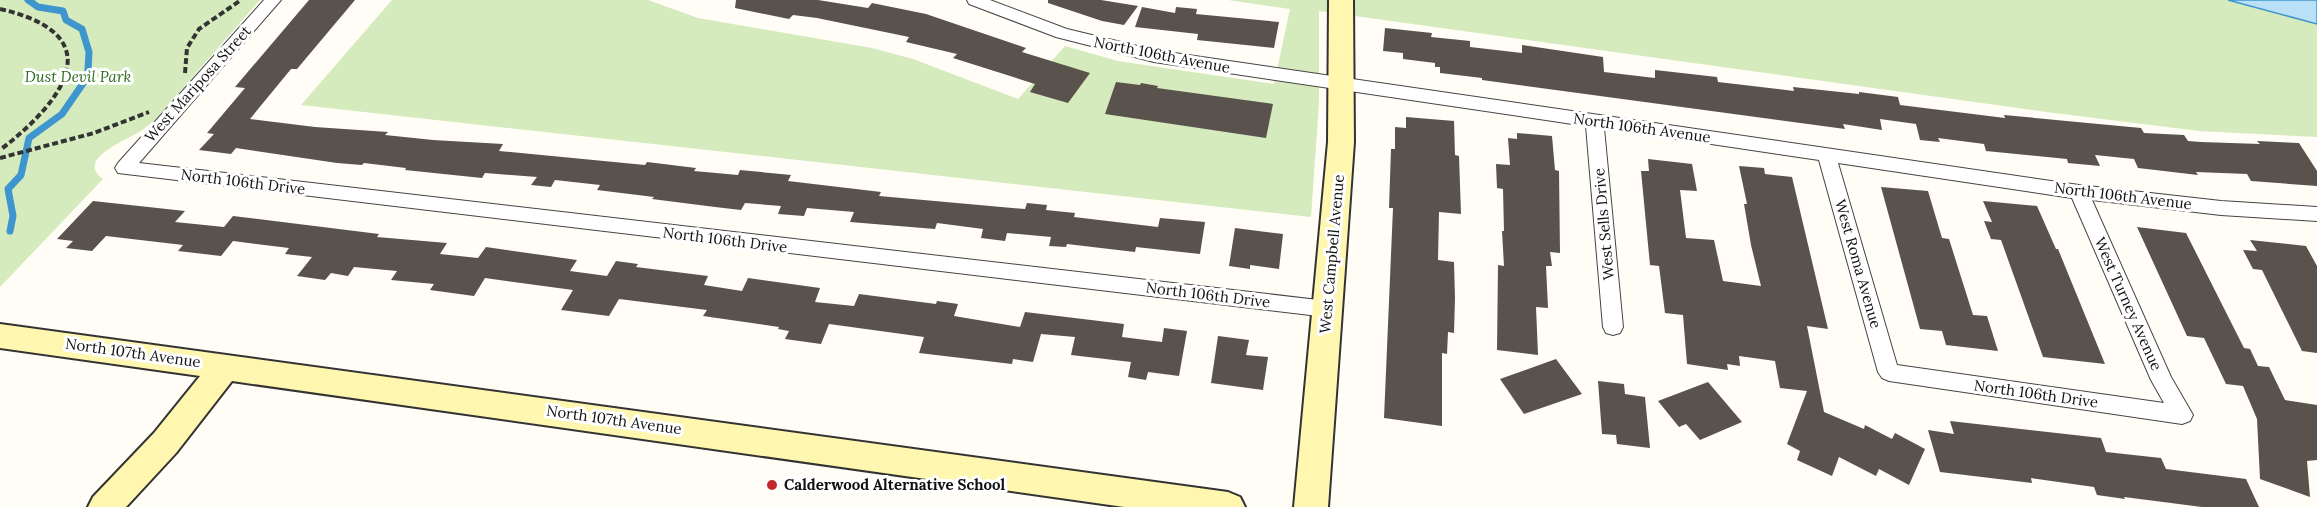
<svg xmlns="http://www.w3.org/2000/svg" width="2317" height="507" viewBox="0 0 2317 507" font-family="Lora,serif">
	<style>
		.green { fill: #d5ebbd }
		.water { fill: #b9e0f7; stroke: #3f96cf; stroke-width: 1.5 }
		.lines { fill: none; stroke-linecap: round; stroke-linejoin: round }
		.stream { stroke: #3f96cf; stroke-width: 7 }
		.building { fill: #5a524d }
		.street-casing { stroke: #444; stroke-width: 2 }
		.secondary-casing { stroke: #333; stroke-width: 4 }
		.path { stroke: #333; stroke-width: 4; stroke-dasharray: 6 3; stroke-linecap: butt }
		.street { fill: #fff; fill-rule: evenodd }
		.secondary { fill: #fff6b0; fill-rule: evenodd }
		.poi-dot { fill: #c4262e; stroke: #fff; stroke-width: 2 }
		.labels { text-anchor: middle; stroke-width: 6; stroke-linejoin: round; paint-order: stroke }
		.street-label { font-size: 15px; fill: #111; stroke: #fff }
		.park-label { font-size: 15px; font-style: italic; fill: #2f6b1f; stroke: #fff }
		.poi-label { font-size: 15px; font-weight: bold; fill: #111; stroke: #fff; text-anchor: start }
	</style>
	<rect width="100%" height="100%" fill="#fffdf5"/>
	<g class="green">
		<path d="M0 0H260L156 119C151 123 146 127 141 131 129 139 74 159 103 179L0 287Z"/>
		<path d="M392 0H648L698 18 872 48 913 59 1018 99 1065 46 1118 61 1274 84 1290 9 1228 0H2317V137L2199 131 2054 113 1319 11V103L1311 217 301 105Z"/>
	</g>
	<path class="water" d="M2228 0H2317V24Z"/>
	<g class="lines">
		<path class="stream" d="M10 231 13 216 8 189 21 175 29 138 62 114 84 82 88 70 89 52 82 29 66 20 63 11 38 7 28 0"/>
	</g>
	<g class="building">
		<path d="M309 0H355L297 69H291L250 119 315 127 388 132 385 135 433 140 503 144 499 151 645 165 647 162 696 168 694 171 738 175 740 170 791 175 788 181 881 192 879 196 1025 209 1027 203 1047 205 1046 210 1075 213 1074 217 1158 227 1160 218 1205 222 1200 254 1136 247 1135 252 1067 244 1066 247 1049 246 1051 237 1007 233 1005 241 981 238 983 229 937 223 935 229 850 222 854 212 807 208 804 216 778 214 781 206 745 203 741 210 715 207 652 199 654 197 597 190 600 185 555 180 551 187 531 185 537 177 485 173 482 178 405 170 406 168 364 163 362 165 337 163 236 148 231 154 199 150 214 134 207 133 245 88 235 87Z"/>
		<path d="M736 0H818L868 8 872 3 926 14 1026 48 1022 52 1090 73 1068 103 1030 92 1035 84 953 58 957 54 906 42 909 37 817 18 793 15 789 19 735 8Z"/>
		<path d="M1048 0H1101L1138 6 1124 25 1102 21 1048 3Z"/>
		<path d="M1142 7 1175 13 1176 7 1197 9 1196 14 1279 22 1274 48 1197 40 1198 34 1135 27Z"/>
		<path d="M1385 28 1432 33 1431 37 1470 41V47L1522 53V45L1603 57 1604 72 1655 78V70L1717 77 1718 82 1794 91 1793 87 1859 94V92L1898 97 1900 105 2005 118 2004 115 2141 128 2144 133 2184 135 2188 141 2201 142 2260 144 2257 141 2299 143 2317 171V186L2251 181 2247 174 2196 172 2198 175 2138 168 2134 159 2095 155 2100 166 2068 163 2067 159 1986 151 1984 144 1938 138 1940 142 1920 140 1916 124 1880 119 1882 130 1843 124 1845 129 1482 80V78L1440 73V67H1435V63L1403 59V53L1383 51Z"/>
		<path d="M1116 82 1140 85 1141 83 1158 86 1157 88 1273 104 1266 138 1105 114Z"/>
		<path d="M1406 117 1454 121 1455 155 1459 156 1461 214 1439 212 1438 260 1454 262 1455 298 1454 333 1448 332 1447 354 1442 353V426L1384 418 1393 208H1389L1391 149H1395V127L1406 128Z"/>
		<path d="M1517 133 1552 136 1555 170 1559 171 1560 253 1550 252 1552 266H1546L1548 308 1536 307 1538 355 1497 350 1498 265 1504 266 1502 231H1504L1503 189 1497 188 1496 164 1510 165 1508 138 1517 139Z"/>
		<path d="M1648 159 1692 164 1697 191 1680 190 1686 238 1714 240 1723 281 1761 286 1751 245 1744 204H1747L1739 166 1764 168 1765 174 1792 177 1828 329 1807 326 1824 412 1864 429 1865 425 1892 439 1895 433 1925 449 1909 485 1879 469 1876 476 1839 457 1832 476 1797 460 1800 451 1787 444 1807 391 1780 388 1775 361 1739 356 1740 366 1727 364 1728 370 1687 364 1683 315 1665 313 1659 266 1650 265 1641 171H1649Z"/>
		<path d="M1881 187 1928 191 1942 238 1949 239 1973 315 1987 316 1998 351 1946 345 1942 331 1920 329Z"/>
		<path d="M93 201 185 211 175 222 224 227 233 216 379 234 377 237 447 243 440 254 478 258 486 247 577 260 570 271 607 276 616 261 638 264 636 267 708 276 704 285 742 291 748 278 820 288 815 302 854 306 859 294 936 304 937 301 958 304 954 316 1020 327 1025 312 1124 324 1122 337 1162 342 1164 328 1187 331 1179 376 1148 372 1146 380 1128 377 1131 362 1071 355 1075 337 1041 334 1033 362 1013 359 1012 364 919 353 924 337 829 324 821 344 785 339 789 331 778 329 779 327 703 316 707 310 619 299 609 316 561 310 573 290 485 278 474 296 430 290 434 284 391 280 397 271 354 267 348 276 331 273 325 280 297 276 312 257 285 254 289 248 233 241 221 256 178 251 183 245 106 236 92 251 66 248 73 241 57 239Z"/>
		<path d="M1983 201 2037 206 2056 249H2058L2105 364 2043 357 2001 240 1991 239 1984 221 1992 222Z"/>
		<path d="M2137 227 2186 233 2244 348 2250 349 2258 366 2269 367 2285 400 2317 405V460L2307 461 2310 497 2260 479 2257 419 2243 386 2226 384 2204 338 2187 336Z"/>
		<path d="M1235 228 1283 234 1279 269 1250 265V269L1229 266Z"/>
		<path d="M2250 240 2306 246 2317 266V353L2302 351 2262 270 2253 269 2243 250 2257 251Z"/>
		<path d="M1218 336 1249 340 1246 355 1268 357 1263 390 1211 383Z"/>
		<path d="M1556 359 1582 394 1524 414 1500 379Z"/>
		<path d="M1598 381 1624 384 1625 394 1645 397 1650 448 1617 444 1616 435 1602 434Z"/>
		<path d="M1708 382 1742 422 1700 440 1686 424 1679 427 1658 401Z"/>
		<path d="M1950 421 2101 438 2106 452 2161 458 2166 469 2246 479 2259 507H2202L2124 497 2125 499 2097 495 2094 487 2031 478 2032 483 1940 472 1928 430 1954 434Z"/>
	</g>
	<g class="lines">
		<g class="street-casing">
			<g id="street">
				<path d="M264 0H281L139 163 1327 301 1334 303 1337 309 1334 315 1327 317 118 173 115 168 118 163Z"/>
				<path d="M967 0H990L1067 29 1154 50 2079 185 2221 201 2317 207V221L2221 215 2092 200 2171 377 2193 415 2190 421 2182 424 1889 381 1882 378 1878 372 1819 160 1604 128 1623 327 1620 333 1613 335 1606 333 1603 327 1586 126 1154 62 1056 37 969 4ZM1838 163 2072 198 2151 380 2164 403 1897 365Z"/>
			</g>
		</g>
		<g class="secondary-casing">
			<g id="secondary">
				<path d="M1329 0H1353L1354 142 1328 507H1294L1328 142Z"/>
				<path d="M0 324 1228 492 1240 497 1245 507H1124L232 381 176 453 126 507H88L93 497 154 433 200 376 0 348Z"/>
			</g>
		</g>
		<g class="path">
			<path d="M0 9C114 35 63 102 0 150"/>
			<path d="M185 73 187 48 199 29 241 0"/>
			<path d="M0 158 94 133 149 112"/>
		</g>
		<use href="#street" class="street"/>
		<use href="#secondary" class="secondary"/>
	</g>
	<circle class="poi-dot" cx="772" cy="485" r="6"/>
	<g class="labels">
		<g class="street-label">
			<text transform="translate(1162 55) rotate(11)" y="5">North 106th Avenue</text>
			<text transform="translate(198 84) rotate(-48)" y="5">West Mariposa Street</text>
			<text transform="translate(1642 128) rotate(8)" y="5">North 106th Avenue</text>
			<text transform="translate(243 182) rotate(7)" y="5">North 106th Drive</text>
			<text transform="translate(2123 196) rotate(7)" y="5">North 106th Avenue</text>
			<text transform="translate(1604 224) rotate(-95)" y="5">West Sells Drive</text>
			<text transform="translate(725 240) rotate(7)" y="5">North 106th Drive</text>
			<text transform="translate(1332 254) rotate(-85)" y="5">West Campbell Avenue</text>
			<text transform="translate(1858 264) rotate(74)" y="5">West Roma Avenue</text>
			<text transform="translate(1208 295) rotate(7)" y="5">North 106th Drive</text>
			<text transform="translate(2128 304) rotate(66)" y="5">West Turney Avenue</text>
			<text transform="translate(133 353) rotate(8)" y="5">North 107th Avenue</text>
			<text transform="translate(2036 394) rotate(8)" y="5">North 106th Drive</text>
			<text transform="translate(614 420) rotate(8)" y="5">North 107th Avenue</text>
		</g>
		<g class="park-label">
			<text x="78" y="82">Dust Devil Park</text>
		</g>
		<g class="poi-label">
			<text x="784" y="490">Calderwood Alternative School</text>
		</g>
	</g>
</svg>
